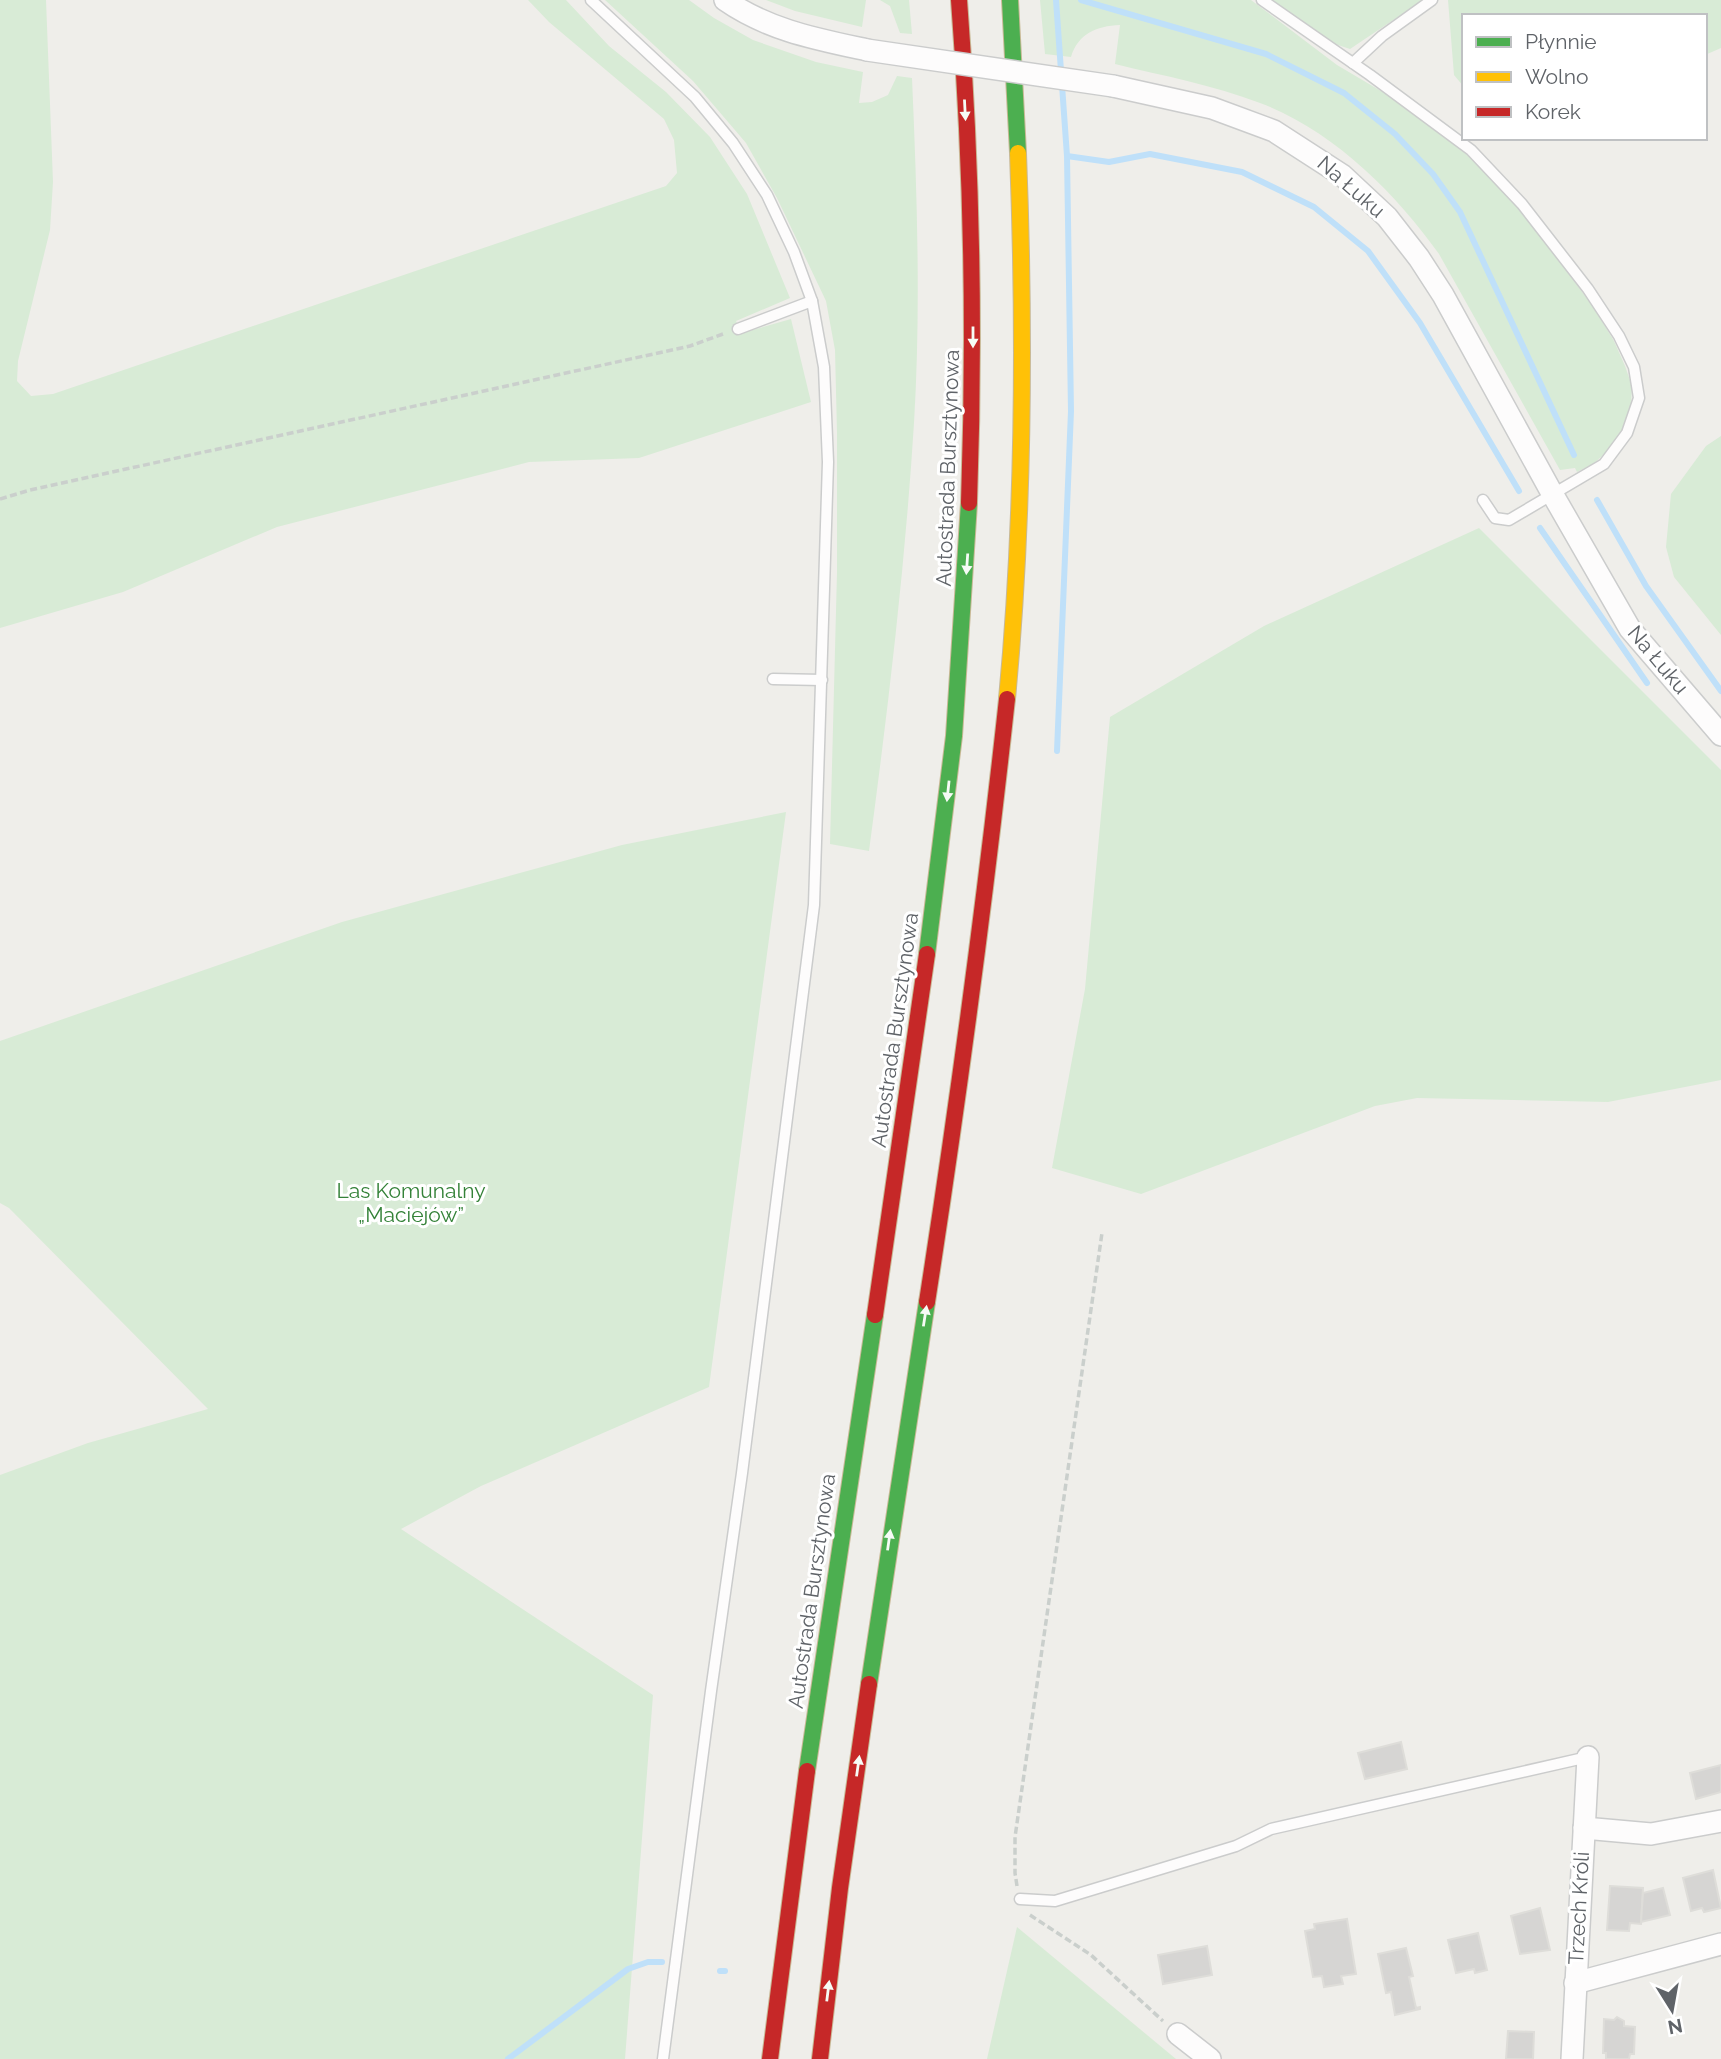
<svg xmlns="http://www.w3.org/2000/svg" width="1721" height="2059" viewBox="0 0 1721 2059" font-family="Raleway,sans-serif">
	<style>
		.green { fill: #d8ebd6 }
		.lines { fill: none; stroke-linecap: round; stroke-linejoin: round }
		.stream { stroke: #bfe0f9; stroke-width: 6 }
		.building { fill: #d6d5d3; stroke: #deddd9; stroke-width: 2 }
		.lane-casing { stroke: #cbcccc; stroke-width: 13 }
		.street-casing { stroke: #cbcccc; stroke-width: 24 }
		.fast-casing { stroke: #c8b996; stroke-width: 18 }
		.slow-casing { stroke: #c8b996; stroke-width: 18 }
		.jam-casing { stroke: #c8b996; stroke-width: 18 }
		.path { stroke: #cacfcc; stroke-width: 3.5; stroke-dasharray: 7 3.5; stroke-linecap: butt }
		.lane { stroke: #fdfcfc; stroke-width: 10 }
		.street { stroke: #fdfcfc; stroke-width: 21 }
		.fast { stroke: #4caf50; stroke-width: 16 }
		.slow { stroke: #ffc107; stroke-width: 16 }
		.jam { stroke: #c62828; stroke-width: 16 }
		.street-bridge-casing { stroke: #cbcccc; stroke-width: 24; stroke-linecap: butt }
		.street-bridge { stroke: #fdfcfc; stroke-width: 21 }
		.oneway { fill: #f6fbf6 }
		.labels { text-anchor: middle; stroke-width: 6; stroke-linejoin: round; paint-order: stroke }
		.street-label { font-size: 21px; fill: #5f6368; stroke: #fff }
		.park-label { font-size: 21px; fill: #348238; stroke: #fff }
	</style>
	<rect width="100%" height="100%" fill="#efeeea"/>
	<g class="green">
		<path d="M0 0H46L53 182 50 230 18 361 17 381 31 396 53 394 666 186 677 173 674 140 664 119 549 22 528 0H566L609 46 666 92 710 137 747 194 790 298 736 321 742 333 791 319 811 402 639 458 529 462 277 527 123 592 0 628Z"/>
		<path d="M605 0H689L714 18 753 40 816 62 863 72 859 103 872 102 888 95 897 76 912 78C917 193 921 308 914 423 905 567 888 709 869 851L830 844 837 572V433L835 350 826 301 777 198 746 143 693 81Z"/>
		<path d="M766 0H866L862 27 795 11Z"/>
		<path d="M880 0H909L912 34 900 33 890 6Z"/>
		<path d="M1040 0H1251L1337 65 1386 94 1465 153 1500 186 1543 239 1594 308 1614 341 1625 366 1632 386 1631 405 1623 428 1609 450 1593 464 1577 472 1575 468 1560 470 1439 254C1395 192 1332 130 1260 103 1213 85 1164 76 1115 64L1120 25C1096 26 1078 34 1071 57L1045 54Z"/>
		<path d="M1271 0H1423L1350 49 1332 43Z"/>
		<path d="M1448 0H1721V48L1705 55V16H1464V87L1454 75Z"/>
		<path d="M1721 436V635L1674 577 1666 547 1671 494 1706 446Z"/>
		<path d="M1479 528 1721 770V1080L1608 1102 1417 1098 1375 1106 1141 1194 1052 1168 1085 989 1110 717 1264 626Z"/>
		<path d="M786 812 709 1387 481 1486 401 1529 653 1695 625 2059H0V1475L88 1443 208 1409 9 1208 0 1203V1041L342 922 622 845Z"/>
		<path d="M1017 1927 1176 2059H987Z"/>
	</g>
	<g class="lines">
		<g class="stream">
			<path d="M1056 0 1067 156 1071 411 1057 751"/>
			<path d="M1081 0 1266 54 1344 93 1395 134 1433 174 1460 212 1574 455"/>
			<path d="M1067 156 1109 162 1150 154 1242 172 1314 207 1368 251 1420 323 1519 491"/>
			<path d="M1597 500 1646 586 1721 691"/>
			<path d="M1540 528 1647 683"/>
			<path d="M720 1971H725"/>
			<path d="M508 2059 628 1969 648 1962H662"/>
		</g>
	</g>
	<g class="building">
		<path d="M1401 1742 1407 1769 1365 1779 1358 1753Z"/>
		<path d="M1721 1765V1792L1696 1799 1690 1773Z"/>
		<path d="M1713 1870 1721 1908 1704 1912 1702 1908 1691 1911 1683 1878Z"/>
		<path d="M1610 1886 1643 1888 1641 1924 1630 1923 1629 1931 1607 1930Z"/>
		<path d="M1663 1888 1670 1915 1641 1922 1643 1893Z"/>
		<path d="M1540 1908 1550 1950 1520 1954 1511 1916Z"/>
		<path d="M1347 1919 1356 1974 1341 1976 1343 1984 1324 1987 1322 1976 1313 1977 1305 1931 1315 1929 1314 1924Z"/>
		<path d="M1478 1933 1487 1970 1475 1973 1474 1969 1456 1973 1448 1940Z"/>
		<path d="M1207 1946 1212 1975 1163 1984 1158 1955Z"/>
		<path d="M1406 1948 1413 1976 1409 1977 1416 2008 1420 2007V2009L1395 2015 1391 1992 1386 1993 1378 1954Z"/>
		<path d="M1617 2017 1624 2021V2026L1635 2027 1634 2054H1630L1629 2059H1606V2053H1603L1604 2019 1614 2020Z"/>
		<path d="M1508 2031 1534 2032 1533 2059H1506Z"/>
	</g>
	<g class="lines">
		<g class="lane-casing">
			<g id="lane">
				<path d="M591 0 695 97 733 143 767 195 794 252 812 301 824 367 828 462 814 905 742 1473 711 1691 663 2059"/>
				<path d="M1262 0 1370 75 1471 150 1522 204 1588 289 1619 336 1634 367 1639 398 1627 433 1604 464 1509 520 1495 518 1483 500"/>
				<path d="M1353 63 1382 36 1432 0"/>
				<path d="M738 329 812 301"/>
				<path d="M773 679 822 680"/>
				<path d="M1020 1899 1055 1901 1236 1846 1271 1829 1588 1757"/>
			</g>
		</g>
		<g class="street-casing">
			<g id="street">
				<path d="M725 0C768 30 816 39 867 50"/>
				<path d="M1113 86 1212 108 1274 131 1342 175 1387 217 1419 258 1443 295 1553 495 1630 629 1721 735"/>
				<path d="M1584 1828 1651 1834 1721 1821"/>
				<path d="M1575 1983 1721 1944"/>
				<path d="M1178 2034 1210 2059"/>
				<path d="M1572 2059 1588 1757"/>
			</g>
		</g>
		<g class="fast-casing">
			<g id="fast">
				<path d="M1010 0 1018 153"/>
				<path d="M927 954 954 736 969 503"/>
				<path d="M869 1684 927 1302"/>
				<path d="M807 1771 875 1315"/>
			</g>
		</g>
		<g class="slow-casing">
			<path id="slow" d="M1007 699C1024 518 1025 335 1018 153"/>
		</g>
		<g class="jam-casing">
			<g id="jam">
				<path d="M959 0C972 168 975 335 969 503"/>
				<path d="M927 1302C958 1102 985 901 1007 699"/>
				<path d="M875 1315 927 954"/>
				<path d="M770 2059 807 1771"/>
				<path d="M820 2059 840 1888 869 1684"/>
			</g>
		</g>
		<g class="path">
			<path d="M0 499 30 490 690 346 723 334"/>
			<path d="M1017 1886 1015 1873V1837L1102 1233"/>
			<path d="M1030 1915 1091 1955 1163 2021"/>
		</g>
		<use href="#lane" class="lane"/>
		<use href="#street" class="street"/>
		<use href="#fast" class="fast"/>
		<use href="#slow" class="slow"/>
		<use href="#jam" class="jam"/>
		<g class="street-bridge-casing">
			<path id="street-bridge" d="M867 50 1113 86"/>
		</g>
		<use href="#street-bridge" class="street-bridge"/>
	</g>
	<defs><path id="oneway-solid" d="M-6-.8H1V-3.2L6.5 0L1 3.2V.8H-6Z" transform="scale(1.75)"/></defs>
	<g class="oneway">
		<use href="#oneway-solid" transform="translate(965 110) rotate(87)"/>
		<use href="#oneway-solid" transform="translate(973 337) rotate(90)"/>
		<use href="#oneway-solid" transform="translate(967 564) rotate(94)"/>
		<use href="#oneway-solid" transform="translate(948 791) rotate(96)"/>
		<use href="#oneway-solid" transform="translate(925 1316) rotate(-81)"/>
		<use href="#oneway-solid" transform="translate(889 1540) rotate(-82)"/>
		<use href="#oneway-solid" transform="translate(858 1766) rotate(-82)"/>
		<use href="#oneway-solid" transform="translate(828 1991) rotate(-83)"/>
	</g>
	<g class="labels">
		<g class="street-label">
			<text transform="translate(1351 187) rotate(41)" y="7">Na Łuku</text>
			<text transform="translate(948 468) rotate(-88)" y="7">Autostrada Bursztynowa</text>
			<text transform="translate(1658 660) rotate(50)" y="7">Na Łuku</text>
			<text transform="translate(895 1030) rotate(-82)" y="7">Autostrada Bursztynowa</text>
			<text transform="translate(812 1591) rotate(-82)" y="7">Autostrada Bursztynowa</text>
			<text transform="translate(1579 1908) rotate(-87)" y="7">Trzech Króli</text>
		</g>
		<g class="park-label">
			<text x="411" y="1198">Las Komunalny<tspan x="411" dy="24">„Maciejów”</tspan></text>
		</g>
	</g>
	<rect x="1462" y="14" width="245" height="126" fill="#ffffff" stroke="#bfc1c3" stroke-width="2"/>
	<rect x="1476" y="37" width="35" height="10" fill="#4caf50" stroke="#bfc1c3" stroke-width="2"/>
	<text x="1525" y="49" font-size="21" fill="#5f6368">Płynnie</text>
	<rect x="1476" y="72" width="35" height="10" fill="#ffc107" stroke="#bfc1c3" stroke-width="2"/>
	<text x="1525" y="84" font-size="21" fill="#5f6368">Wolno</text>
	<rect x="1476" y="107" width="35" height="10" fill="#c62828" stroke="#bfc1c3" stroke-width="2"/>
	<text x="1525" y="119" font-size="21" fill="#5f6368">Korek</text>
	<g transform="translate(1672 2010) rotate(169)" stroke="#ffffff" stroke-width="5" paint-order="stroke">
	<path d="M0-5L12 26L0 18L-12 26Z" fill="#5f6368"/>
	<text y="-10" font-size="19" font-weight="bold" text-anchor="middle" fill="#5f6368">N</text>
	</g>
</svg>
